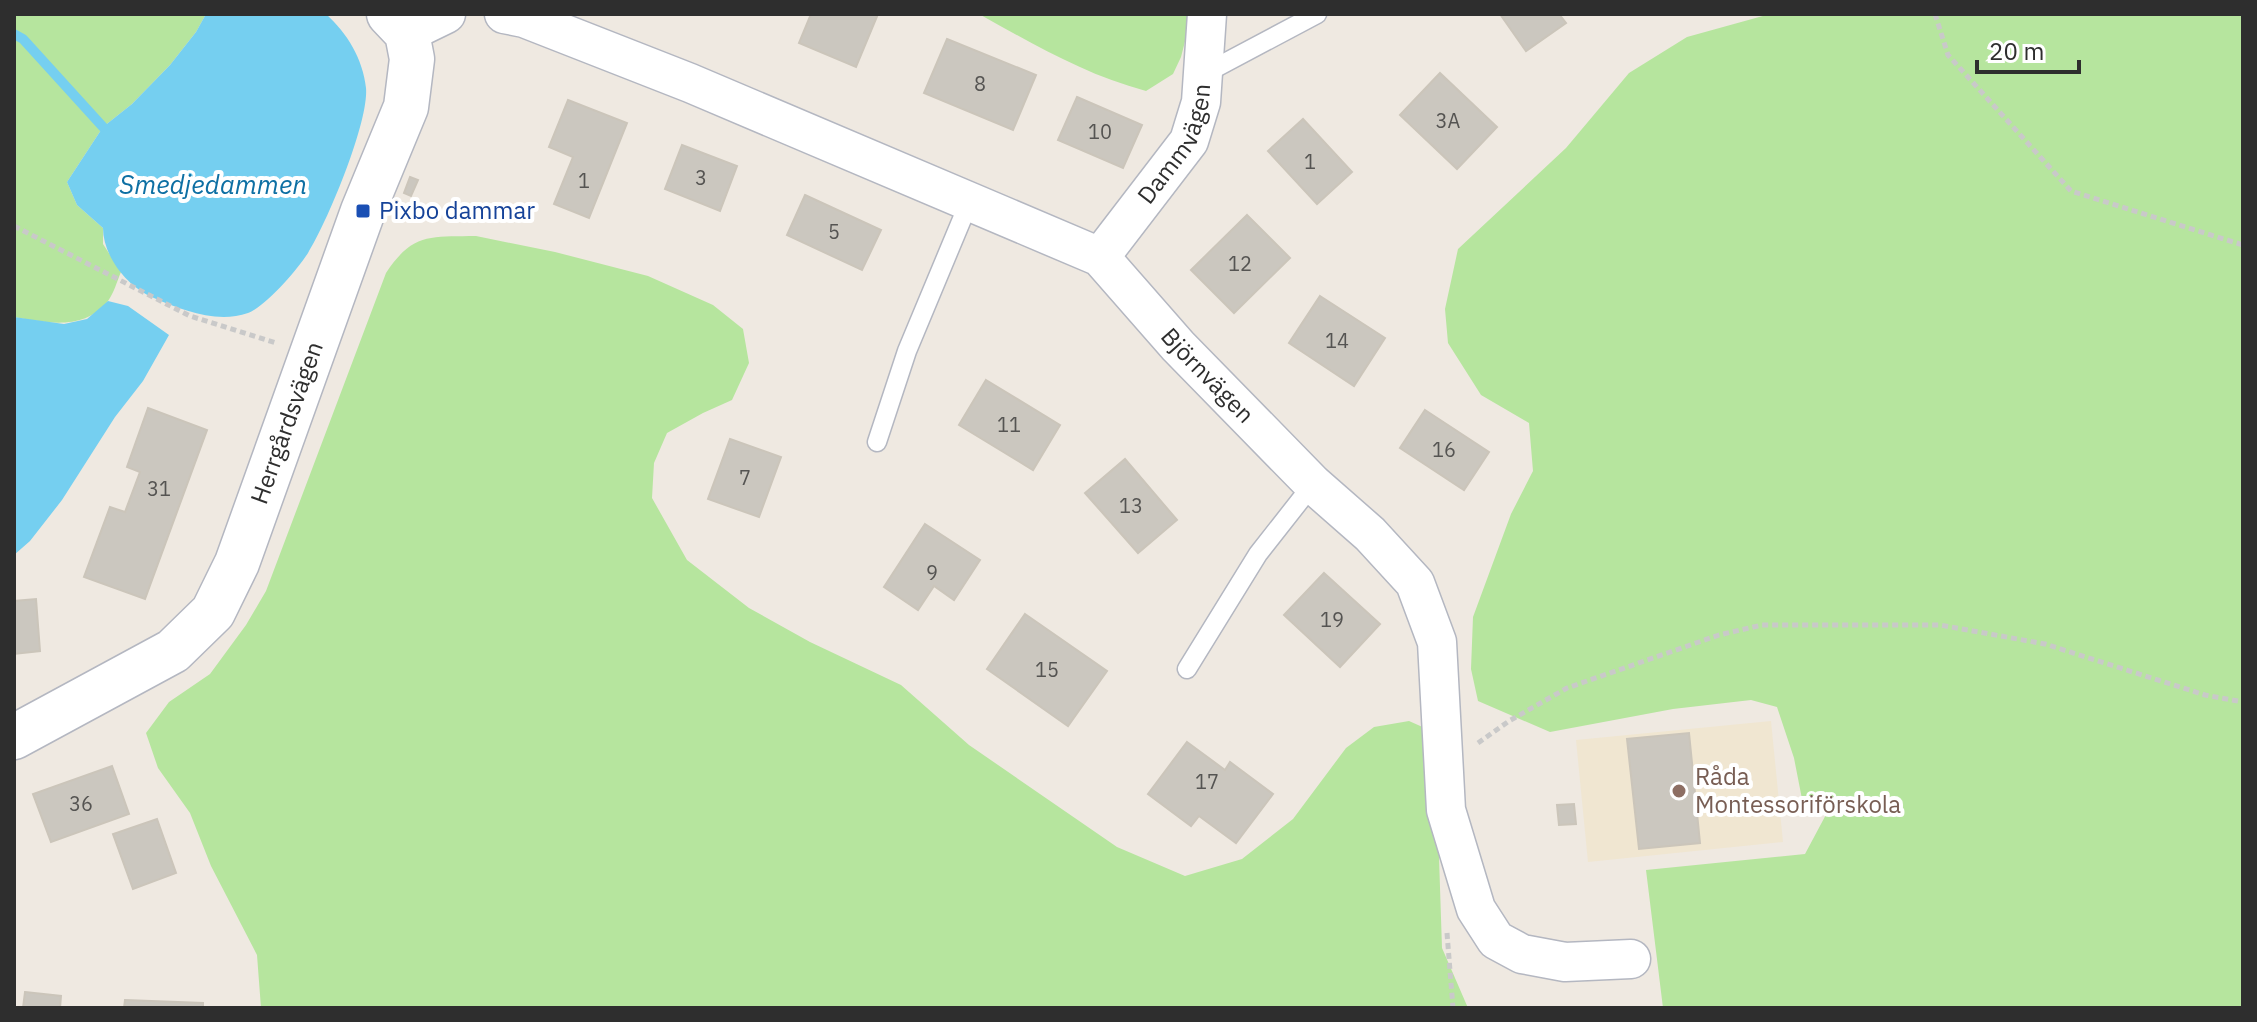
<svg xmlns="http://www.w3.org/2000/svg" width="2257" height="1022" viewBox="0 0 2257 1022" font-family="'IBM Plex Sans',sans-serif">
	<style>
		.education { fill: #f0e6d1 }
		.green { fill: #b6e59e }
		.water { fill: #75cff0 }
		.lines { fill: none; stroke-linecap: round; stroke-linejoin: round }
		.stream { stroke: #75cff0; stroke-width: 10 }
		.building { fill: #cbc7bf; stroke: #cbc5ba; stroke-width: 2 }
		.lane-casing { stroke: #b4b7c1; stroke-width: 21 }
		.street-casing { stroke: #b4b7c1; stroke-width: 41 }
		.secondary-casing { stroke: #b4b7c1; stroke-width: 47 }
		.path { stroke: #c9c9c9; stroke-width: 5; stroke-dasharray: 6 4; stroke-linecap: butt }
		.lane { stroke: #fff; stroke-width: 18 }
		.street { stroke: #fff; stroke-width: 38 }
		.secondary { stroke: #fff; stroke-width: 44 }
		.transit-dot { fill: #1a4fb4; stroke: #fff; stroke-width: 3 }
		.education-dot { fill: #8d6e63; stroke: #fff; stroke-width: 3 }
		.labels { text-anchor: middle; stroke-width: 8; stroke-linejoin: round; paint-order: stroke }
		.number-label { font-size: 20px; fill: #555452 }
		.street-label { font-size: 24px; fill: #2e2e2e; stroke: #fff }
		.transit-label { font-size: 24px; fill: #164399; stroke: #fff; text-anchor: start }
		.education-label { font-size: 24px; fill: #785e54; stroke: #fff; text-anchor: start }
		.water-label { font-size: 26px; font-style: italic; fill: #0d6fa3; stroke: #fff }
	</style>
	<rect width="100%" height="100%" fill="#efe9e1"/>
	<path class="education" d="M1771 721 1783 842 1588 862 1576 740Z"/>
	<g class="green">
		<path d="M14 14H206L196 32 170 65 132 104 103 127 67 182 77 205 103 228V244L121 272C117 281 114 293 108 301 84 331 47 323 14 317Z"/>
		<path d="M979 14H1190L1191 18 1181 57 1173 74 1146 91C1085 75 1033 44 979 14Z"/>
		<path d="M1770 14H2243V1008H1663L1646 870 1805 854 1829 809 1802 799 1794 758 1777 707 1751 700 1673 709 1550 732 1478 701 1471 669 1473 617 1511 514 1533 471 1529 423 1481 395 1448 343 1445 309 1458 249 1566 148 1629 73 1687 37Z"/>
		<path d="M476 236 555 252 648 276 713 305 743 329 749 363 732 400 703 413 667 433 654 463 652 498 687 560 749 608 810 642 901 685 969 745 1117 847 1185 876 1242 859 1293 819 1346 748 1374 727 1409 721 1427 729 1436 767 1442 948 1468 1008H261L257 955 211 866 190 813 158 768 146 733 169 702 210 674 246 625 266 591 386 273C413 232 431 237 476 236Z"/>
	</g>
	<g class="water">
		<path d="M206 14H326C347 33 363 59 366 88 369 122 327 223 308 253 297 270 266 306 248 313 217 324 182 310 154 298 127 287 103 256 103 228L77 205 67 182 103 127 132 104 170 65 196 32Z"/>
		<path d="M108 301 128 306 169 335 143 381 115 417 62 500 30 541 14 555V317L64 324 87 319Z"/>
	</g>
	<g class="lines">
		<path class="stream" d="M14 34 23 39 103 127"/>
	</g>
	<g class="building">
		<path d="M811 14H878L856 67 799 43Z"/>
		<path d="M1500 14H1559L1566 23 1526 51Z"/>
		<path d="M947 39 1036 75 1013 130 924 93Z"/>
		<path d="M1440 73 1497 127 1457 169 1400 115Z"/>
		<path d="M1077 97 1142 125 1123 168 1058 140Z"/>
		<path d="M568 100 627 123 589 218 554 204 573 157 549 147Z"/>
		<path d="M1303 119 1352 172 1317 204 1268 151Z"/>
		<path d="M682 145 737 166 720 211 665 189Z"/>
		<path d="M410 177 418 180 411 196 404 193Z"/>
		<path d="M805 195 881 230 862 270 787 235Z"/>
		<path d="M1247 215 1290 258 1234 313 1191 270Z"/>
		<path d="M1320 296 1385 338 1354 386 1289 343Z"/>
		<path d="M986 380 1060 425 1033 470 959 425Z"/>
		<path d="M148 408 207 430 145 599 84 577 110 507 125 512 140 472 127 467Z"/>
		<path d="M1425 410 1489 452 1464 490 1400 448Z"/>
		<path d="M730 439 781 457 759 517 708 499Z"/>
		<path d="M1125 459 1177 520 1138 553 1085 493Z"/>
		<path d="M925 524 980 560 954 600 934 586 918 610 884 587Z"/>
		<path d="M1324 573 1380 624 1340 667 1284 615Z"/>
		<path d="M36 599 40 651 14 654V601Z"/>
		<path d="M1025 614 1107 671 1068 726 987 669Z"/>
		<path d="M1689 733 1700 843 1639 849 1627 739Z"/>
		<path d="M1187 742 1225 770 1230 762 1273 794 1236 843 1199 816 1191 826 1148 794Z"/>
		<path d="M112 766 129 814 51 842 33 794Z"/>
		<path d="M1574 804 1576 824 1559 825 1557 805Z"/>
		<path d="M157 819 176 873 133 889 113 834Z"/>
		<path d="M25 992 61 996 60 1008H23Z"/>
		<path d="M125 1000 203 1003V1008H124Z"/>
	</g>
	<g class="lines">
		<g class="lane-casing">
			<g id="lane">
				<path d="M1204 74 1317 14"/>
				<path d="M877 442 907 351 970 200"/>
				<path d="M1187 669 1258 554 1313 484"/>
			</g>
		</g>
		<g class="street-casing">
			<g id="street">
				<path id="s1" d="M504 14 524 18 690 83 1100 257 1178 346 1313 484 1370 534 1415 583 1437 642 1446 810 1476 909 1496 940 1522 954 1565 962 1631 959"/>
				<path d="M407 33 446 14"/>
				<path id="s2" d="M1100 257 1189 141 1201 102 1207 14"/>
			</g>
		</g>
		<g class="secondary-casing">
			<g id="secondary">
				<path id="s3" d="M14 737 173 651 213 612 237 563 363 211 406 107 412 59 407 33 389 14"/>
			</g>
		</g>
		<g class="path">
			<path d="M1935 14 1948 55 2071 191 2243 245"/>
			<path d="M14 226 190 316 276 343"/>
			<path d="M1478 743 1509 721 1567 688 1719 635 1762 625H1940L2045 644 2205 695 2243 702"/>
			<path d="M1447 933 1453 1008"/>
		</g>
		<use href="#lane" class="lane"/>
		<use href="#street" class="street"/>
		<use href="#secondary" class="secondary"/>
	</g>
	<rect class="transit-dot" x="355" y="203" width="16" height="16" rx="4"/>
	<circle class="education-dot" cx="1679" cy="791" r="8"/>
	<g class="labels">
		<g class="number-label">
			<text x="980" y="91">8</text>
			<text x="1448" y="128">3A</text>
			<text x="1100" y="139">10</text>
			<text x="1310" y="169">1</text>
			<text x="701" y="185">3</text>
			<text x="584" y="188">1</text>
			<text x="834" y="239">5</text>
			<text x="1240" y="271">12</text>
			<text x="1337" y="348">14</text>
			<text x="1009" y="432">11</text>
			<text x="1444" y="457">16</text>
			<text x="745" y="485">7</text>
			<text x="159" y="496">31</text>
			<text x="1131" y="513">13</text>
			<text x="932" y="580">9</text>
			<text x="1332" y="627">19</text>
			<text x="1047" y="677">15</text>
			<text x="1207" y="789">17</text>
			<text x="81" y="811">36</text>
		</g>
		<g class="street-label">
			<text dy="8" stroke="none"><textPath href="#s2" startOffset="138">Dammvägen</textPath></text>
			<text dy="8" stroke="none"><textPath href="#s1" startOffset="804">Björnvägen</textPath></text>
			<text dy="8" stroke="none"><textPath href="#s3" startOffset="440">Herrgårdsvägen</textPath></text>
		</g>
		<g class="transit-label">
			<text x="379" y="219">Pixbo dammar</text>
		</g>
		<g class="education-label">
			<text x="1695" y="785">Råda<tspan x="1695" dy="28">Montessoriförskola</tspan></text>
		</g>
		<g class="water-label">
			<text x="213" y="194">Smedjedammen</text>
		</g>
	</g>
	<rect width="2257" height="1022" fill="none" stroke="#2e2e2e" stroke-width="32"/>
	<path d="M1977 60v12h102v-12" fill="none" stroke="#2e2e2e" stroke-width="4"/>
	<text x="1989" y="60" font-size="24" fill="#2e2e2e" stroke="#ffffff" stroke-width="6" paint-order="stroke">20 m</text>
</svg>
